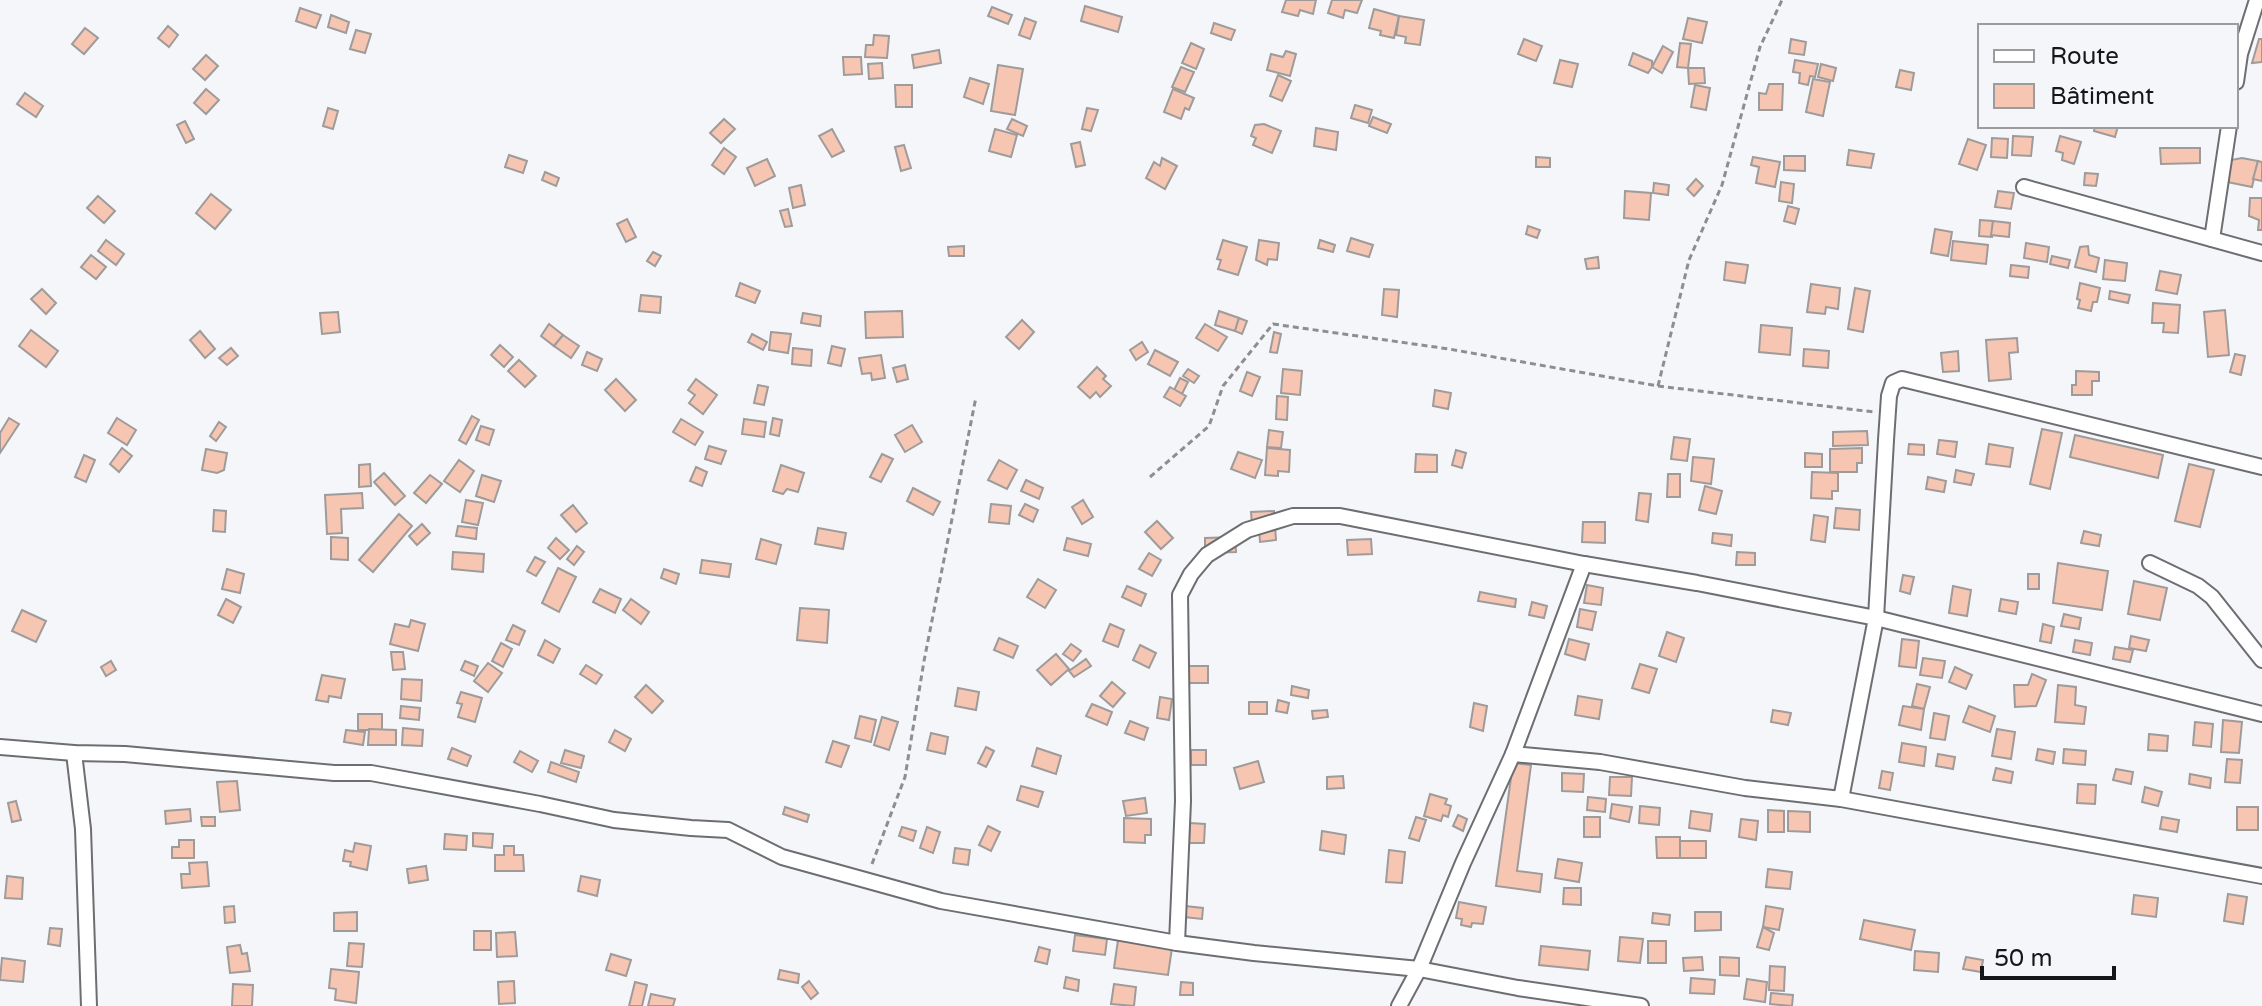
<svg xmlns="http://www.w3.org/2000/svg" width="2262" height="1006" viewBox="0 0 2262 1006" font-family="'Varela Round',sans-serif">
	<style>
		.building { fill: #f6c6b3; stroke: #9f9b9a; stroke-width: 2 }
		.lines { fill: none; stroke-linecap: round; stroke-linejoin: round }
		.street-casing { stroke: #6d6e71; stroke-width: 18 }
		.path { stroke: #8e8e91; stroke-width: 3; stroke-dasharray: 6 4; stroke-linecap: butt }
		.street { stroke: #fff; stroke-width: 14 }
	</style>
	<rect width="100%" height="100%" fill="#f5f6f9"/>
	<g class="building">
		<path d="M1286 0H1316L1313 14 1300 10 1298 16 1282 12Z"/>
		<path d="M1332 0H1362L1357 13 1345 10 1343 18 1328 13Z"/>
		<path d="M1085 6 1122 17 1118 32 1081 21Z"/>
		<path d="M992 7 1012 15 1008 24 988 16Z"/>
		<path d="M300 8 321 15 316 28 296 21Z"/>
		<path d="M1374 9 1399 16 1394 38 1380 35 1381 31 1369 28Z"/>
		<path d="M331 15 349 22 346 33 328 27Z"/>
		<path d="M1399 16 1424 20 1420 45 1405 43 1406 37 1396 35Z"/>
		<path d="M1025 18 1036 22 1030 39 1019 35Z"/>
		<path d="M1688 18 1707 22 1702 43 1683 39Z"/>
		<path d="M1214 23 1235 30 1231 40 1211 33Z"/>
		<path d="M168 26 178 35 169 47 158 38Z"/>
		<path d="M85 28 98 38 84 54 72 44Z"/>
		<path d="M356 30 371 34 365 53 350 49Z"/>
		<path d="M874 35 889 36 887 58 865 57 866 45H873Z"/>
		<path d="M1524 39 1542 46 1536 61 1518 54Z"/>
		<path d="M1791 39 1806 42 1804 55 1789 53Z"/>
		<path d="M2259 39H2262V62L2252 63Z"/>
		<path d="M1191 43 1204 49 1196 69 1182 63Z"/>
		<path d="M1680 43 1691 44 1688 68 1677 67Z"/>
		<path d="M1663 46 1673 52 1662 73 1652 67Z"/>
		<path d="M939 50 941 63 914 68 912 55Z"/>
		<path d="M1286 51 1296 54 1290 76 1267 70 1271 54 1283 57Z"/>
		<path d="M1633 53 1652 61V67L1648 73 1629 65Z"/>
		<path d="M206 55 218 66 205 80 193 69Z"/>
		<path d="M843 57H861L862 74 844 75Z"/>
		<path d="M1560 60 1578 64 1572 87 1554 83Z"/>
		<path d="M1795 60 1818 64 1815 77 1810 76 1808 85 1799 83 1800 73 1793 72Z"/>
		<path d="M882 63 883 78 869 79 868 64Z"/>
		<path d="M1821 64 1836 68 1833 81 1818 77Z"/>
		<path d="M998 65 1023 69 1015 115 991 111Z"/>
		<path d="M1181 67 1194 72 1185 92 1172 87Z"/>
		<path d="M1688 68H1704L1705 83 1689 84Z"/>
		<path d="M1900 70 1914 73 1911 90 1896 87Z"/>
		<path d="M1278 75 1291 81 1282 101 1270 96Z"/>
		<path d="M970 78 989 84 983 104 964 97Z"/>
		<path d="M1813 79 1830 82 1823 116 1806 112Z"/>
		<path d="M1769 84H1783L1782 110H1759V93L1766 94Z"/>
		<path d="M895 85H912V107H896Z"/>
		<path d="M1695 85 1710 88 1706 110 1691 107Z"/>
		<path d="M206 89 219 100 206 114 194 103Z"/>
		<path d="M1173 89 1194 98 1189 110 1185 108 1181 119 1164 112Z"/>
		<path d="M25 93 43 106 36 117 17 104Z"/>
		<path d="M1355 105 1372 110 1368 123 1351 118Z"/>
		<path d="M328 108 338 111 333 129 323 126Z"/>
		<path d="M1087 108 1098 110 1091 131 1082 129Z"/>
		<path d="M1373 117 1391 124 1387 133 1369 126Z"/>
		<path d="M724 119 735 129 721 143 710 133Z"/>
		<path d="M1012 119 1027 126 1023 136 1007 129Z"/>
		<path d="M185 121 194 139 186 143 177 125Z"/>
		<path d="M1264 124 1281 131 1272 153 1253 145 1256 138 1251 136 1255 125Z"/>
		<path d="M2095 126H2118L2115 137 2094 131Z"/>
		<path d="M1316 128 1338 132 1336 150 1314 146Z"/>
		<path d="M832 129 844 151 832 157 819 136Z"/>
		<path d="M995 129 1017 135 1011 157 989 151Z"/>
		<path d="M2013 136 2033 137 2031 156 2012 155Z"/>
		<path d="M2060 136 2081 142 2074 164 2062 160 2063 153 2056 151Z"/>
		<path d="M1992 138 2008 139 2007 158 1991 157Z"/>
		<path d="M1968 139 1986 145 1977 170 1959 164Z"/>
		<path d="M1080 142 1085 165 1076 167 1071 144Z"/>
		<path d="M904 145 911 168 901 171 895 147Z"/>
		<path d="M724 148 736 157 724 174 712 165Z"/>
		<path d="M2160 148H2200V163L2161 164Z"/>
		<path d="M1849 150 1874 154 1871 168 1847 165Z"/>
		<path d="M509 155 527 161 523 173 505 167Z"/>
		<path d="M1784 156H1805V171L1784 170Z"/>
		<path d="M1536 157 1550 158V167H1536Z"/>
		<path d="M1753 157 1780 162 1775 187 1756 183 1759 167 1751 165Z"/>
		<path d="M1162 158 1177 166 1165 189 1146 178 1154 162 1160 166Z"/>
		<path d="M2242 158 2258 161 2252 187 2227 182 2231 160Z"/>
		<path d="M767 159 775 176 755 186 747 168Z"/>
		<path d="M2258 161 2262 162V181L2253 179Z"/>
		<path d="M545 172 559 178 556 186 542 180Z"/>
		<path d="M2085 173 2098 174 2096 186 2084 185Z"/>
		<path d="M1696 179 1703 186 1694 196 1687 189Z"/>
		<path d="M1781 182 1794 184 1792 203 1779 201Z"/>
		<path d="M1654 183 1669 185 1668 195 1653 193Z"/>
		<path d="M801 185 805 205 793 208 789 188Z"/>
		<path d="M1625 191 1651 193 1649 220 1624 218Z"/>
		<path d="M1998 191 2014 193 2011 209 1995 207Z"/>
		<path d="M211 194 231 210 215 229 196 213Z"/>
		<path d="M98 196 115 211 104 223 87 208Z"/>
		<path d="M2250 198H2262V230H2258L2259 220 2249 216Z"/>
		<path d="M1788 206 1799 209 1795 224 1784 221Z"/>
		<path d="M788 209 792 226 785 227 780 211Z"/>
		<path d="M627 219 636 237 626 242 617 224Z"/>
		<path d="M1980 220 1993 221 1992 237 1979 236Z"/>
		<path d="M1993 221 2010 223 2009 237 1991 235Z"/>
		<path d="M1528 226 1540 230 1537 238 1526 234Z"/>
		<path d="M1935 229 1952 232 1948 256 1931 253Z"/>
		<path d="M1351 238 1373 245 1369 257 1347 251Z"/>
		<path d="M106 240 124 254 116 265 98 251Z"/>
		<path d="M1223 240 1247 247 1238 275 1218 269 1221 260 1217 259Z"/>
		<path d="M1259 240 1279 243 1277 260 1268 259 1267 265 1256 260Z"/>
		<path d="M1320 240 1335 245 1333 252 1318 248Z"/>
		<path d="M1953 241 1988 245 1986 264 1951 260Z"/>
		<path d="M2026 243 2049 247 2047 262 2024 258Z"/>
		<path d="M964 246V256H949L948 247Z"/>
		<path d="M2088 246 2089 255 2099 258 2096 272 2075 267 2080 247Z"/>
		<path d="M653 252 661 256 655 266 647 261Z"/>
		<path d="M91 255 106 267 96 279 81 267Z"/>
		<path d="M2052 256 2070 260 2068 268 2050 264Z"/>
		<path d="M1598 257 1599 268 1587 269 1585 259Z"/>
		<path d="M2105 260 2127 263 2125 281 2103 279Z"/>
		<path d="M1726 262 1748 265 1745 283 1724 280Z"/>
		<path d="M2011 265 2029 267 2028 278 2010 276Z"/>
		<path d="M2160 271 2181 275 2177 294 2156 290Z"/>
		<path d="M740 283 760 291 755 303 736 296Z"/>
		<path d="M2080 283 2100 288 2097 302H2093L2091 311 2078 308 2080 300 2077 299Z"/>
		<path d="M1811 284 1840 288 1838 309 1826 307 1825 314 1807 312Z"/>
		<path d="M1855 288 1870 291 1863 332 1848 329Z"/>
		<path d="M42 289 56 303 46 314 31 299Z"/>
		<path d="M1384 289 1399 290 1397 317 1382 315Z"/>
		<path d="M2110 291 2130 295 2128 303 2109 299Z"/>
		<path d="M641 295 661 297 660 313 639 311Z"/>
		<path d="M2153 303 2180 305 2178 333 2163 332 2164 323H2152Z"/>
		<path d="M2225 310 2229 355 2208 357 2204 312Z"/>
		<path d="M902 311 903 337 866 338 865 312Z"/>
		<path d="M1219 311 1239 318 1235 331 1215 325Z"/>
		<path d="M338 312 340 332 322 334 320 313Z"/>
		<path d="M803 313 821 316 820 326 801 323Z"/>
		<path d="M1239 318 1247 321 1242 334 1235 331Z"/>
		<path d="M1022 320 1034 332 1019 349 1006 337Z"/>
		<path d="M549 324 563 335 554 346 541 336Z"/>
		<path d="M1205 324 1227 337 1218 351 1196 338Z"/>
		<path d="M1761 325 1792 328 1790 355 1759 352Z"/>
		<path d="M31 330 58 351 46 367 19 346Z"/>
		<path d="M200 331 215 349 205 358 190 340Z"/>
		<path d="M771 332 791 334 788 353 769 350Z"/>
		<path d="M1274 332 1281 334 1277 353 1270 352Z"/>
		<path d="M752 334 767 342 763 350 748 342Z"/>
		<path d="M563 335 579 346 571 358 554 346Z"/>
		<path d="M2017 338 2018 352 2009 353 2011 379 1989 381 1986 340Z"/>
		<path d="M1142 342 1148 352 1136 360 1130 350Z"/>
		<path d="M500 345 513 357 504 367 491 355Z"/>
		<path d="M832 346 845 349 841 366 828 363Z"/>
		<path d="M231 348 238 356 227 365 219 358Z"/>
		<path d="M793 348 812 350 811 366 792 364Z"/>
		<path d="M1804 349 1829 351 1828 368 1803 366Z"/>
		<path d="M1155 350 1178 362 1170 376 1148 364Z"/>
		<path d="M1958 351 1959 371 1943 372 1941 353Z"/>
		<path d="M587 352 602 359 597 371 582 365Z"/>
		<path d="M2235 354 2245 356 2241 375 2230 372Z"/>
		<path d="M881 355 885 378 872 380 871 373 862 374 859 358Z"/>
		<path d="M519 360 536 376 525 387 508 371Z"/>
		<path d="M905 365 908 379 897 382 893 368Z"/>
		<path d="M1097 367 1106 376 1103 379 1111 386 1100 397 1096 392 1090 398 1078 387Z"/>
		<path d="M1188 369 1199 376 1194 383 1183 376Z"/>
		<path d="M1283 369 1302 371 1300 395 1281 393Z"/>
		<path d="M2076 371 2099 372V381H2092V395H2072V385H2076Z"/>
		<path d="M1247 372 1260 377 1252 396 1240 391Z"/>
		<path d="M1180 378 1188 382 1182 394 1174 390Z"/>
		<path d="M616 379 636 400 625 411 605 390Z"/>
		<path d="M696 379 717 395 703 414 689 403 695 395 688 390Z"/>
		<path d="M758 385 768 387 764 405 754 403Z"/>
		<path d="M1170 387 1186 396 1180 406 1164 397Z"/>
		<path d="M1435 390 1451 393 1448 409 1433 406Z"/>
		<path d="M1277 396 1288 397 1287 420 1276 419Z"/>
		<path d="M472 416 479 420 466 444 459 440Z"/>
		<path d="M9 418 19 424 0 453V433Z"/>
		<path d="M117 418 136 430 127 445 108 433Z"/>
		<path d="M773 418 782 420 779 436 770 434Z"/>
		<path d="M681 419 703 432 695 445 673 432Z"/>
		<path d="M744 419 766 422 764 437 742 434Z"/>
		<path d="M219 422 226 427 216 441 210 436Z"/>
		<path d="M912 425 922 442 905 452 895 435Z"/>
		<path d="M481 426 494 430 489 445 476 440Z"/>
		<path d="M2042 429 2062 433 2050 489 2030 484Z"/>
		<path d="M1269 430 1283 432 1281 448 1267 447Z"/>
		<path d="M1867 431 1868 445 1833 446V432Z"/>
		<path d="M2075 435 2163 455 2158 478 2070 457Z"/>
		<path d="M1674 437 1690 439 1687 461 1671 459Z"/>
		<path d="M1939 440 1957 442 1955 457 1937 454Z"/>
		<path d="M1909 444 1924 445V455L1908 454Z"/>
		<path d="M1989 444 2013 448 2010 467 1986 464Z"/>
		<path d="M709 446 726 451 721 464 705 459Z"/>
		<path d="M122 448 132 456 119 472 110 464Z"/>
		<path d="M1267 448 1290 450 1289 472 1278 471V476L1265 475Z"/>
		<path d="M1862 448V463H1857V472H1830V449Z"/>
		<path d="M206 449 227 453 224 470 217 473 202 470Z"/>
		<path d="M1456 450 1466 453 1462 468 1452 465Z"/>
		<path d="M1238 452 1262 460 1255 478 1231 469Z"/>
		<path d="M1805 453 1822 454V467H1805Z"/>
		<path d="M882 454 893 459 881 482 870 477Z"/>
		<path d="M1416 454 1437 455V472H1415Z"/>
		<path d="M84 455 95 460 86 482 75 477Z"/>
		<path d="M1693 457 1714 459 1711 484 1691 481Z"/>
		<path d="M459 460 474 471 460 492 444 481Z"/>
		<path d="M999 460 1017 470 1007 489 988 480Z"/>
		<path d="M370 464 371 486 359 487V465Z"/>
		<path d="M2189 464 2214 470 2200 527 2175 521Z"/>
		<path d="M781 465 804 473 798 492 787 489 783 494 773 491Z"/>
		<path d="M696 467 707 472 702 486 690 481Z"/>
		<path d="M1956 470 1974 474 1971 485 1954 482Z"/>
		<path d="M1812 472 1838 473V491H1832V499L1811 498Z"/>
		<path d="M384 473 405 496 395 505 374 482Z"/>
		<path d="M1668 474H1680V497H1667Z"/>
		<path d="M430 475 442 484 426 503 414 493Z"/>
		<path d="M482 475 501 481 494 502 476 496Z"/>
		<path d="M1928 477 1946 481 1944 492 1926 489Z"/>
		<path d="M1026 480 1043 488 1039 499 1021 491Z"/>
		<path d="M1705 486 1722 491 1716 514 1699 510Z"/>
		<path d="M913 488 940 502 933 515 907 501Z"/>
		<path d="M362 493 363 508 341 509 342 533 327 534 325 495Z"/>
		<path d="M1639 493 1651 494 1648 522 1636 520Z"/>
		<path d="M466 500 483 503 478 525 462 522Z"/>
		<path d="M1083 500 1093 517 1082 524 1072 507Z"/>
		<path d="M991 504 1011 506 1009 524 989 522Z"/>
		<path d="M1025 504 1038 510 1033 522 1019 515Z"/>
		<path d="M573 505 587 523 576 532 561 515Z"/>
		<path d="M1836 508 1860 510 1859 530 1834 528Z"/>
		<path d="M214 510 226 511 225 532 213 531Z"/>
		<path d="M1274 511 1276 540 1260 542 1259 529 1252 525 1251 512Z"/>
		<path d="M399 514 412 526 373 572 359 560Z"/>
		<path d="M1814 515 1828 517 1825 542 1811 540Z"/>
		<path d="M1157 521 1173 538 1161 549 1145 532Z"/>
		<path d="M1583 522H1605V543L1582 542Z"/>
		<path d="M422 524 430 533 417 545 409 536Z"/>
		<path d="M458 526 477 528 476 539 456 536Z"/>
		<path d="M818 528 846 533 843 549 815 544Z"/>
		<path d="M2084 531 2101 535 2099 546 2081 543Z"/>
		<path d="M1713 533 1732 535 1731 546 1712 543Z"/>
		<path d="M331 537 348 538V560L331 559Z"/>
		<path d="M1235 537 1236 552 1205 553V538Z"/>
		<path d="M556 538 569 550 560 559 548 548Z"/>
		<path d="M1067 538 1091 544 1088 556 1064 550Z"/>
		<path d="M761 539 781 545 776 564 756 559Z"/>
		<path d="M1371 539 1372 554 1348 555 1347 540Z"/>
		<path d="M577 546 584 552 574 565 567 559Z"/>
		<path d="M453 552 484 554 483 572 452 569Z"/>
		<path d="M1737 552 1755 553V565H1736Z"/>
		<path d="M1149 553 1161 560 1152 576 1139 569Z"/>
		<path d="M535 557 545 562 536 576 527 571Z"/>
		<path d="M702 560 731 564 729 577 700 573Z"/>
		<path d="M2058 563 2108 571 2102 610 2053 603Z"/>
		<path d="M558 568 576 577 559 612 542 603Z"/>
		<path d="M227 569 244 574 240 593 222 589Z"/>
		<path d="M664 569 679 574 676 584 661 578Z"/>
		<rect x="2028" y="574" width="11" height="15"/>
		<path d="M1903 575 1914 577 1910 594 1900 591Z"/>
		<path d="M1038 579 1056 590 1045 608 1027 597Z"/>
		<path d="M2134 581 2167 588 2160 620 2128 614Z"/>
		<path d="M1587 585 1603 588 1601 605 1584 603Z"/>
		<path d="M1127 586 1146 594 1141 606 1122 597Z"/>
		<path d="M1953 586 1971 590 1967 616 1949 613Z"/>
		<path d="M600 589 621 599 615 613 593 602Z"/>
		<path d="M1480 592 1516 599 1515 607 1478 601Z"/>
		<path d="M226 599 241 607 233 623 218 615Z"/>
		<path d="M631 599 649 612 641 624 623 610Z"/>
		<path d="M2001 599 2018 602 2016 614 1999 611Z"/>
		<path d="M1532 602 1547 606 1544 618 1529 615Z"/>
		<path d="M800 608 829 610 827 643 797 640Z"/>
		<path d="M1580 609 1596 612 1592 630 1577 627Z"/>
		<path d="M22 610 46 621 36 642 12 631Z"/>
		<path d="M2064 614 2081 618 2079 629 2061 626Z"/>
		<path d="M411 620 425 624 418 651 390 644 395 624 409 627Z"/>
		<path d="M1110 624 1124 630 1118 647 1103 641Z"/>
		<path d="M2043 624 2054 627 2051 643 2040 641Z"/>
		<path d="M513 625 525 631 519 645 506 640Z"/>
		<path d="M1667 632 1684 638 1676 662 1659 656Z"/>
		<path d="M2131 636 2149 640 2146 651 2129 648Z"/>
		<path d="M999 638 1018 646 1013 658 994 650Z"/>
		<path d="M1569 639 1589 644 1585 660 1565 654Z"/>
		<path d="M1902 639 1919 641 1916 668 1899 666Z"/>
		<path d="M545 640 560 649 553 663 538 655Z"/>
		<path d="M2075 640 2092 643 2090 655 2073 652Z"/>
		<path d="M501 643 512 649 503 667 492 661Z"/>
		<path d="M1071 644 1081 651 1073 661 1063 654Z"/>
		<path d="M1140 645 1156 653 1149 668 1133 660Z"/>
		<path d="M2115 647 2133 650 2130 662 2113 659Z"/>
		<path d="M391 652H403L405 669 393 670Z"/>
		<path d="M1056 654 1069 669 1051 685 1037 670Z"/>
		<path d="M1923 658 1945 661 1942 678 1920 675Z"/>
		<path d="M1086 659 1091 666 1074 677 1069 671Z"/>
		<path d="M111 661 116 670 106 676 101 667Z"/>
		<path d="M465 661 478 666 474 676 461 670Z"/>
		<path d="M488 663 502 673 488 692 474 681Z"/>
		<path d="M1640 664 1657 669 1649 693 1632 688Z"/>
		<path d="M586 665 602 675 596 684 580 674Z"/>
		<rect x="1188" y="666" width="20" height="17"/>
		<path d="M1955 667 1972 675 1966 689 1949 682Z"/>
		<path d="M2032 674 2046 680 2036 706 2015 707 2014 685H2028Z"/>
		<path d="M322 675 345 679 341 698 329 696 328 702 316 700Z"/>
		<path d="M402 679 422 680 421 701 401 699Z"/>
		<path d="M1112 682 1125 693 1113 707 1100 696Z"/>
		<path d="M1917 684 1930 687 1924 709 1912 706Z"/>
		<path d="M646 685 663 701 652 713 635 697Z"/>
		<path d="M2058 685 2076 687 2075 705 2086 707 2084 724 2055 722Z"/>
		<path d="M1292 686 1309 690 1308 698 1291 695Z"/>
		<path d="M958 688 979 692 976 710 955 706Z"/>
		<path d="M461 692 482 698 475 722 458 717 462 704 457 703Z"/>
		<path d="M1578 696 1602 700 1599 719 1575 715Z"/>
		<path d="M1160 697 1172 699 1169 720 1157 718Z"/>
		<path d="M1278 700 1289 703 1287 713 1276 711Z"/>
		<rect x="1249" y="702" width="18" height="12"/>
		<path d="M1474 703 1487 706 1483 731 1470 727Z"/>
		<path d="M1092 704 1112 712 1107 725 1086 716Z"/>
		<path d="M401 706 420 708 419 720 400 718Z"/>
		<path d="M1903 706 1924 709 1921 730 1899 725Z"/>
		<path d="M1969 706 1995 716 1990 732 1963 722Z"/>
		<path d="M1327 710 1328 717 1313 719 1312 711Z"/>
		<path d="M1773 710 1791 713 1788 725 1771 722Z"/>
		<path d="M1934 713 1949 716 1945 740 1930 738Z"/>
		<rect x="358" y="714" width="24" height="16"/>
		<path d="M860 716 876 720 871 742 855 738Z"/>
		<path d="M882 717 898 722 889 750 874 745Z"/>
		<path d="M2223 720 2242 722 2239 753 2221 752Z"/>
		<path d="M1130 721 1148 728 1144 740 1125 733Z"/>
		<path d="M2195 722 2213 724 2211 747 2193 745Z"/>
		<path d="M403 728 423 730 422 746 402 745Z"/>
		<path d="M369 729 396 730V745H368Z"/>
		<path d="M1997 729 2015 732 2011 759 1992 756Z"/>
		<path d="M346 730 365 732 363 745 344 742Z"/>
		<path d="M615 730 631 739 625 751 609 742Z"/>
		<path d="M931 733 948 737 945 754 927 750Z"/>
		<path d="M2149 734 2168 736 2167 751 2148 750Z"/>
		<path d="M833 741 849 746 841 767 826 762Z"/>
		<path d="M1902 743 1926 747 1924 766 1899 762Z"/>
		<path d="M986 747 994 751 986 767 978 763Z"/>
		<path d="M452 748 471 756 467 766 448 759Z"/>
		<path d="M1037 748 1061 756 1056 774 1032 766Z"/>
		<path d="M2038 749 2055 752 2053 764 2036 760Z"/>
		<path d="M2064 749 2086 751 2085 765 2063 763Z"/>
		<path d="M565 750 584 756 581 768 561 763Z"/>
		<rect x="1191" y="750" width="15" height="15"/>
		<path d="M520 751 538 761 532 772 514 762Z"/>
		<path d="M1938 754 1955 757 1953 769 1936 766Z"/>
		<path d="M2227 759 2242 760 2240 783 2225 782Z"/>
		<path d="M1258 761 1264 782 1240 789 1234 768Z"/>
		<path d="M551 762 579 772 576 782 548 772Z"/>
		<path d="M1513 763 1531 765 1517 871 1542 874 1540 892 1496 886Z"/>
		<path d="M1996 768 2013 772 2011 783 1993 780Z"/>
		<path d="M2116 769 2133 772 2131 784 2113 780Z"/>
		<path d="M1882 771 1893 773 1890 790 1879 788Z"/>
		<path d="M1562 773 1584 774 1583 792 1562 791Z"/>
		<path d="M2190 774 2211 778 2210 788 2189 784Z"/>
		<path d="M1343 776 1344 788 1327 789V777Z"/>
		<path d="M1610 777H1632L1631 796 1609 795Z"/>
		<path d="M237 781 240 810 220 812 217 782Z"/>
		<path d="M2078 784 2096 785 2095 804 2077 803Z"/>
		<path d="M1021 786 1043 792 1038 807 1017 800Z"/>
		<path d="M2145 787 2162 792 2158 806 2142 802Z"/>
		<path d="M1430 794 1447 799 1445 804 1451 806 1448 817 1443 815 1441 821 1424 816Z"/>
		<path d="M1588 797 1606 799 1605 812 1587 810Z"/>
		<path d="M1145 798 1147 813 1126 816 1123 801Z"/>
		<path d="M16 801 21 820 12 822 8 803Z"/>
		<path d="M1612 804 1632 807 1629 822 1610 818Z"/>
		<path d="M1640 806 1660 808 1659 825 1639 823Z"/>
		<path d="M785 807 809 815 807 822 783 814Z"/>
		<rect x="2237" y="807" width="21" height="23"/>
		<path d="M190 809 191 821 166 824 165 811Z"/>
		<path d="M1768 810 1784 811V832H1768Z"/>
		<path d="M1691 811 1712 814 1710 831 1689 828Z"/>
		<path d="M1788 811 1810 812V832L1788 831Z"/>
		<path d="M1458 815 1467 819 1463 831 1453 826Z"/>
		<path d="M201 817H215V826H202Z"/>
		<path d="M1416 817 1426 820 1419 841 1409 838Z"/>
		<rect x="1584" y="817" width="16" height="20"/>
		<path d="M2162 817 2179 820 2177 832 2160 829Z"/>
		<path d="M1124 818 1151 819V835H1145V843L1124 842Z"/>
		<path d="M1741 819 1758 821 1756 840 1739 837Z"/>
		<path d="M1190 823 1205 824 1204 843H1189Z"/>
		<path d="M988 826 1000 832 991 851 979 845Z"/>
		<path d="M902 827 916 831 913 841 899 836Z"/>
		<path d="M927 827 940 832 933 853 920 848Z"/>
		<path d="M1322 831 1346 835 1344 854 1320 850Z"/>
		<path d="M473 833 493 834 492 848 473 846Z"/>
		<path d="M445 834 467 836 466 850 444 849Z"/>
		<path d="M1656 837H1680V858H1657Z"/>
		<path d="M179 840H194V858H172V847H179Z"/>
		<rect x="1680" y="841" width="26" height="17"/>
		<path d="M355 843 371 846 367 870 350 866 351 862 343 861 345 850 353 852Z"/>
		<path d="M504 846H514V855H523L524 871H495V855H504Z"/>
		<path d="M955 848 970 850 968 865 953 863Z"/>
		<path d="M1389 850 1405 852 1402 883 1386 882Z"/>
		<path d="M1558 859 1582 863 1579 882 1555 878Z"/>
		<path d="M207 862 209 886 182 888 181 874H190L189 863Z"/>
		<path d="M426 866 428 880 409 883 407 869Z"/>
		<path d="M1768 869 1792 872 1790 889 1766 887Z"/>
		<path d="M7 876 23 878 22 899 5 898Z"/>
		<path d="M581 876 600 880 597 896 578 891Z"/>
		<path d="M1564 888H1581V905L1563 904Z"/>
		<path d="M2228 894 2247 897 2243 924 2224 921Z"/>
		<path d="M2134 895 2158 898 2156 917 2132 914Z"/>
		<path d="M1459 902 1486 907 1483 924 1472 923 1471 927 1461 925 1462 919 1456 918Z"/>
		<path d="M234 906 235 922 225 923 224 907Z"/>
		<path d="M1185 906 1203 908 1202 919 1184 917Z"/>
		<path d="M1766 906 1783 909 1779 930 1763 927Z"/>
		<path d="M357 912V931H334V913Z"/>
		<path d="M1695 912H1721V930L1695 931Z"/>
		<path d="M1653 913 1670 915 1669 925 1652 923Z"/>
		<path d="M1864 920 1915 930 1911 950 1860 939Z"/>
		<path d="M1763 927 1774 933 1769 950 1757 947Z"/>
		<path d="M50 928 62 929 60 946 48 944Z"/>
		<rect x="474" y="931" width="17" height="19"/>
		<path d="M515 932 517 956 497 957 496 933Z"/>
		<path d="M1075 935 1107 939 1105 955 1073 951Z"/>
		<path d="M1620 937 1643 939 1640 963 1618 961Z"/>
		<path d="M1118 940 1172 948 1168 975 1114 968Z"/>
		<rect x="1648" y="941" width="18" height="22"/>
		<path d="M349 943 364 944 362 967 347 966Z"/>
		<path d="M240 945 242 954 247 953 250 971 230 973 227 947Z"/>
		<path d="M1541 946 1590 951 1588 970 1539 965Z"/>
		<path d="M1039 947 1050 950 1047 964 1035 961Z"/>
		<path d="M1915 951 1939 953 1938 972 1914 970Z"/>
		<path d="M611 954 631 960 626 976 606 970Z"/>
		<path d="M1702 957 1703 970 1684 971 1683 958Z"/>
		<path d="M1720 957 1739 958V976L1720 975Z"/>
		<path d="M1966 957 1983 960 1981 972 1963 969Z"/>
		<path d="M2 958 25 961 23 982 0 980Z"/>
		<path d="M1770 966 1785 967 1784 991 1769 990Z"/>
		<path d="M331 969 359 972 356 1003 335 1000 336 989 329 988Z"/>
		<path d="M780 970 799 974 798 983 778 979Z"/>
		<path d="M1066 977 1079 980 1078 991 1064 988Z"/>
		<path d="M1691 978 1715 980 1714 994 1690 993Z"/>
		<path d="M1747 979 1767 982 1765 1002 1744 999Z"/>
		<path d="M514 981 515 1003 499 1004 498 982Z"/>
		<path d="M809 981 818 993 811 999 802 987Z"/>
		<path d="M635 982 647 985 642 1006H629Z"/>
		<path d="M1181 982 1193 983V995H1180Z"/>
		<path d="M233 984 253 985 252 1006H232Z"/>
		<path d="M1114 984 1136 987 1134 1006 1111 1004Z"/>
		<path d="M1771 993 1793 995 1792 1006 1770 1004Z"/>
		<path d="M651 994 675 999 673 1006H648Z"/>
	</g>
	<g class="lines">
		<g class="street-casing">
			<g id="street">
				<path d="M2236 82 2240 54 2257 0"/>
				<path d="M2024 187 2262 253"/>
				<path d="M2212 239 2229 126"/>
				<path d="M2150 563 2198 586 2212 597 2262 660"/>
				<path d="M0 747 74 753 125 754 334 773H371L540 804 614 820 691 828 728 830 782 857 941 901 1177 943 1254 953 1419 969 1518 988 1641 1006"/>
				<path d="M74 753 83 829 89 1006"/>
				<path d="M1513 754 1584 564"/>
				<path d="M1841 799 2262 876"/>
				<path d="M1177 943 1183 801 1180 595 1191 574 1207 555 1247 530 1293 516H1340L1584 564 1697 583 1876 618 2262 714"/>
				<path d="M1399 1006 1419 969 1463 863 1513 754 1600 762 1745 788 1841 799 1876 618 1886 440 1889 396 1893 383 1902 379 2262 467"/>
			</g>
		</g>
		<g class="path">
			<path d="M1658 386 1689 260 1722 185 1760 47 1782 0"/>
			<path d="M1150 477 1209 426 1223 386 1273 324 1449 349 1658 386 1874 412"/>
			<path d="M872 864 905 777 924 661 976 397"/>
		</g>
		<use href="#street" class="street"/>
	</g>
	<rect x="1978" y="24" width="260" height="104" fill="#f5f6f9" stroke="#9c9c9f" stroke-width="2"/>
	<rect x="1994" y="50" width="40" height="12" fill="#ffffff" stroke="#9c9c9f" stroke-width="2"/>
	<text x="2050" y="64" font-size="24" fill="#161618">Route</text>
	<rect x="1994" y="84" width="40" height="24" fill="#f6c6b3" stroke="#9c9c9f" stroke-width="2"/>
	<text x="2050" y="104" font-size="24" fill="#161618">Bâtiment</text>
	<path d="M1982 966v12h132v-12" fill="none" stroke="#161618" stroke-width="4"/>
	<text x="1994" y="966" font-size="24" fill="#161618" stroke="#f5f6f9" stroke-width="6" paint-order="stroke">50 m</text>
</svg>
